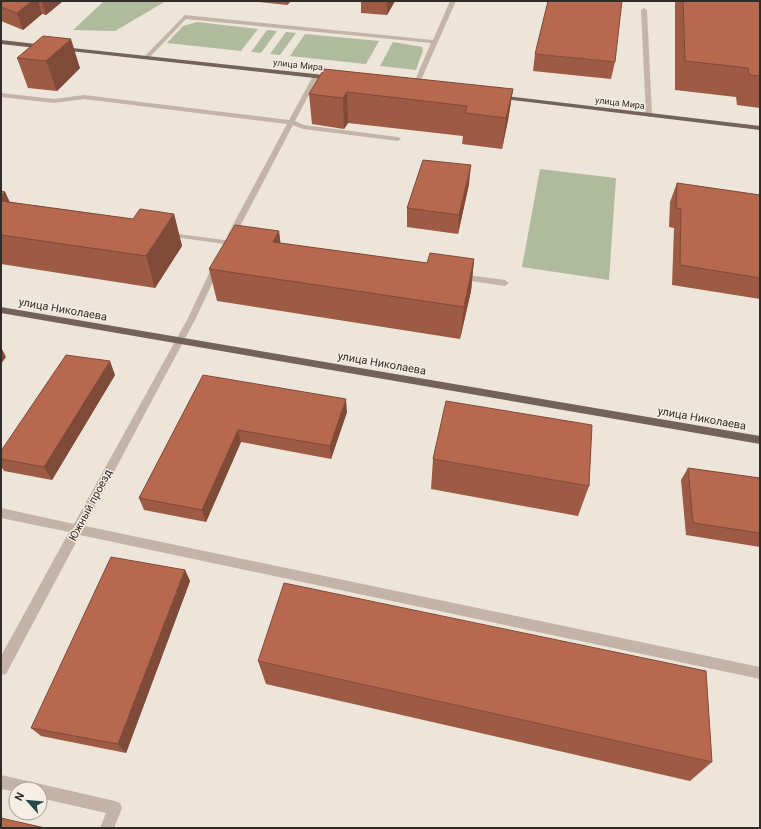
<svg xmlns="http://www.w3.org/2000/svg" width="761" height="829" viewBox="0 0 761 829" font-family="Roboto,sans-serif">
	<style>
		.green { fill: #b0ba9c }
		.lines { fill: none; stroke-linecap: round; stroke-linejoin: round }
		.minor { fill: #c4b4a7; fill-rule: evenodd }
		.major { fill: #726259; fill-rule: evenodd }
		.wall { fill: #9d5a44 }
		.shaded-wall { fill: #7f4a37 }
		.building { fill: #b6694f; stroke: #7f4a37 }
		.labels { text-anchor: middle; stroke-width: 3; stroke-linejoin: round; paint-order: stroke }
		.far-street-label { font-size: 9px; fill: #312a27; stroke: #f6eee5 }
		.street-label { font-size: 11px; fill: #312a27; stroke: #f6eee5 }
	</style>
	<rect width="100%" height="100%" fill="#ede4da"/>
	<g class="green">
		<path d="M104 1H166L115 31 73 30Z"/>
		<path d="M197 22 258 29 241 51 167 43 183 26Z"/>
		<path d="M267 30 277 31 261 53 251 52Z"/>
		<path d="M286 32 296 33 280 55 270 54Z"/>
		<path d="M305 34 379 41 366 64 290 56Z"/>
		<path d="M393 42 422 47 423 50 416 70 380 66Z"/>
		<path d="M540 169 616 178 609 280 522 267Z"/>
	</g>
	<g class="lines">
		<g class="minor">
			<path d="M450 1H456L418 87 415 89 412 87 431 43 186 19 148 59 143 58 185 15 433 40Z"/>
			<path d="M644 8 647 10 652 115 649 117 646 115 641 10Z"/>
			<path d="M316 74 319 76 295 121 304 125 398 137 401 139 398 141 303 129 293 125 235 236 231 238 227 236 287 124 84 99 54 103 1 97V93L54 99 84 95 289 120 313 76Z"/>
			<path d="M164 232 239 242 243 244 239 246 167 236 163 234Z"/>
			<path d="M217 262 221 265 196 318 85 526 760 667V679L80 535 6 674 1 675V656L69 532 1 518V508L74 524 188 318 213 265Z"/>
			<path d="M460 274 505 280 509 283 505 286 457 279V275Z"/>
			<path d="M1 775 115 801 120 803 122 808 114 828H100L106 813 40 798V789H16V792L1 789Z"/>
		</g>
		<g class="major">
			<path d="M1 40 45 45 48 47 45 49 1 44Z"/>
			<path d="M63 47 333 76 336 78 333 80 61 50 60 49Z"/>
			<path d="M498 95 760 126V130L496 98V96Z"/>
			<path d="M1 307 760 436V444L1 313Z"/>
		</g>
	</g>
	<g class="wall">
		<path d="M1 1H63L46 15 42 14 23 30 1 21Z"/>
		<path d="M250 1H291L287 5Z"/>
		<path d="M361 1H395L387 15 361 13Z"/>
		<path d="M675 1H760V108L737 105 736 97 675 90Z"/>
		<path d="M43 36 80 68 57 91 28 88 17 58Z"/>
		<path d="M535 54 615 62 611 79 533 71Z"/>
		<path d="M324 69 513 89 508 120 502 149 462 144 463 136 348 123 344 129 312 124 309 94Z"/>
		<path d="M677 183 760 195V299L672 285 674 228 669 227 670 202Z"/>
		<path d="M469 184 458 234 407 227V208Z"/>
		<path d="M1 191 5 192 10 202 133 219 174 214 182 246 155 288 1 264Z"/>
		<path d="M279 231 280 243 427 263 474 259 471 291 460 339 217 301 209 269Z"/>
		<path d="M115 375 52 480 4 471 1 466V451Z"/>
		<path d="M203 375 347 412 331 459 241 442 206 522 144 510 139 498Z"/>
		<path d="M433 459 589 486 578 516 431 489Z"/>
		<path d="M688 468 760 478V547L686 535 681 480Z"/>
		<path d="M185 570 190 581 126 753 41 736 31 728Z"/>
		<path d="M258 661 712 762 690 781 266 684Z"/>
	</g>
	<g class="shaded-wall">
		<path d="M32 1H38L42 14 23 30 17 13Z"/>
		<path d="M42 1H63L46 15Z"/>
		<path d="M287 1H291L287 5Z"/>
		<path d="M387 1H395L387 15Z"/>
		<path d="M71 39 80 68 57 91 46 61Z"/>
		<path d="M513 89 508 120 502 149 506 118Z"/>
		<path d="M347 92 348 123 344 129 343 98Z"/>
		<path d="M471 165 469 184 458 234 459 215Z"/>
		<path d="M5 192 19 224 1 209V196Z"/>
		<path d="M174 214 182 246 155 288 146 256Z"/>
		<path d="M279 231 283 263 273 242Z"/>
		<path d="M474 259 471 291 460 339 464 307Z"/>
		<path d="M1 347 6 357 1 364Z"/>
		<path d="M110 361 115 375 52 480 44 467Z"/>
		<path d="M346 399 347 412 331 459 330 446Z"/>
		<path d="M238 430 241 442 206 522 202 510Z"/>
		<path d="M185 570 190 581 126 753 118 744Z"/>
	</g>
	<g class="building">
		<path d="M1 1H32L17 13 1 7Z"/>
		<path d="M548 1H622L615 62 535 54Z"/>
		<path d="M683 1H760V76L749 75 748 68 685 61Z"/>
		<path d="M43 36 71 39 46 61 17 58Z"/>
		<path d="M324 69 513 89 506 118 465 113 467 106 347 92 343 98 309 94Z"/>
		<path d="M423 160 471 165 459 215 407 208Z"/>
		<path d="M677 183 760 195V278L680 265 681 209 676 208Z"/>
		<path d="M1 191 5 192 1 196Z"/>
		<path d="M1 201 133 219 140 209 174 214 146 256 1 235Z"/>
		<path d="M235 225 279 231 273 242 427 263 430 253 474 259 464 307 209 269Z"/>
		<path d="M66 355 110 361 44 467 1 459V451Z"/>
		<path d="M203 375 346 399 330 446 238 430 202 510 139 498Z"/>
		<path d="M446 401 592 425 589 486 433 459Z"/>
		<path d="M688 468 760 478V533L693 523Z"/>
		<path d="M111 557 185 570 118 744 31 728Z"/>
		<path d="M284 583 706 671 712 762 258 661Z"/>
		<path d="M1 818 45 828H1Z"/>
	</g>
	<g class="labels">
		<g class="far-street-label">
			<text transform="translate(298 65) rotate(6)" y="3">улица Мира</text>
			<text transform="translate(620 103) rotate(7)" y="3">улица Мира</text>
		</g>
		<g class="street-label">
			<text transform="translate(63 309) rotate(10)" y="4">улица Николаева</text>
			<text transform="translate(382 363) rotate(10)" y="4">улица Николаева</text>
			<text transform="translate(702 418) rotate(10)" y="4">улица Николаева</text>
			<text transform="translate(90 505) rotate(-62)" y="4">Южный проезд</text>
		</g>
	</g>
	<rect width="761" height="829" fill="none" stroke="#312a27" stroke-width="4"/>
	<g transform="translate(28 801) rotate(297)"><circle r="19" fill="#f6eee5" stroke="#a7a099"/>
	<path d="M0-3L7 15L0 10L-7 15Z" fill="#224a4d"/>
	<text y="-6" font-size="11" font-weight="bold" text-anchor="middle" fill="#312a27">N</text>
	</g>
</svg>
